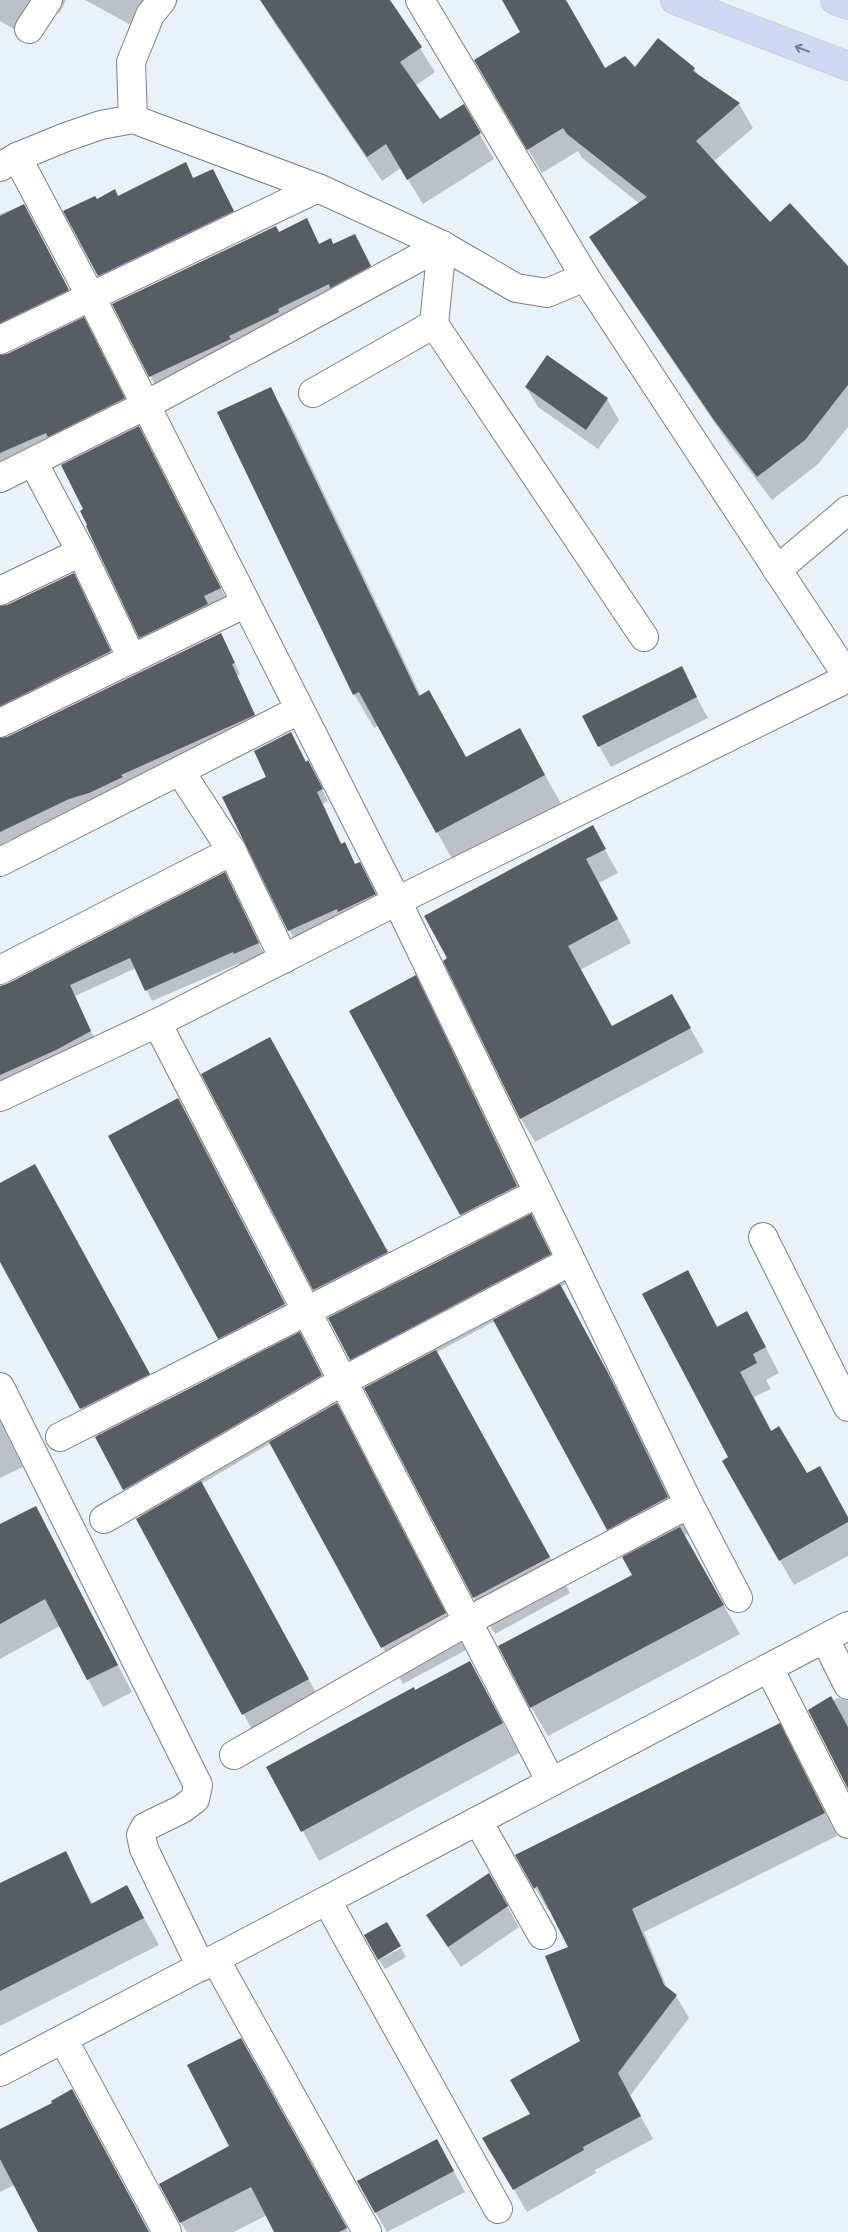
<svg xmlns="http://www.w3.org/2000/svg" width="848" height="2232" viewBox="0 0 848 2232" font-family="'Space Grotesk',sans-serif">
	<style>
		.shadow { fill: #0003 }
		.building { fill: #575d63 }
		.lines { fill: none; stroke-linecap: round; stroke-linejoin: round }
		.minor-casing { stroke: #798086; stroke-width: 30 }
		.major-casing { stroke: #cdcecf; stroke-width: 30 }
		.minor { stroke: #fff; stroke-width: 28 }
		.major { stroke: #d0d9f4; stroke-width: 28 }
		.oneway { stroke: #777d8b }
	</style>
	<rect width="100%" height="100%" fill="#eaf2f9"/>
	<g class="shadow">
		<path d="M0 0H66L60 12 50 18 35 41 0 21Z"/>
		<path d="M85 0H178L171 12 165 17 151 36Z"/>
		<path d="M261 0H389L435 72 415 86 440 121 463 106 494 159 423 204 401 168 382 181 275 24Z"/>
		<path d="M503 0H565L604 70 694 69 699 76 739 104 753 128 713 162 769 224 848 268V427L818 464 772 500 729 444 605 261 591 237 640 204 582 158 578 151 542 173 490 85 522 32Z"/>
		<path d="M218 181 239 222 105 286 99 275 97 200Z"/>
		<path d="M24 205 74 300 0 336V214Z"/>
		<path d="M312 230 320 245H360L375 277 156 387 114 304 278 233Z"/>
		<path d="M89 329 130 409 0 467V356Z"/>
		<path d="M526 387 607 399 619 420 598 449 538 407Z"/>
		<path d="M270 389 290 422 421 696 466 759 519 729 564 809 456 866 378 726 374 728 354 694Z"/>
		<path d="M145 439 227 600 147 649 89 526 85 510Z"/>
		<path d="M79 585 116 663 0 719V607Z"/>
		<path d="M221 634 240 674 237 676 260 726 4 843 6 848 0 851V739L7 738Z"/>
		<path d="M681 668 708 718 611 767 599 746Z"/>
		<path d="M306 763 314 774 328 801 323 804 342 845 355 865 366 875 382 906 296 942 289 930Z"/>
		<path d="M592 826 618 873 599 883 631 943 580 970 612 1028 685 1019 704 1052 535 1142 521 1119 445 961Z"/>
		<path d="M231 885 264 954 241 965 240 963 152 1001 136 968 75 996 96 1042 0 1089V987Z"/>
		<path d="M415 977 436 1013 537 1223 535 1224 566 1284 560 1287 628 1409 688 1534 684 1536 740 1634 548 1736 531 1707 634 1575 625 1557 495 1321 437 1352 570 1593 495 1634 474 1598 203 1074 291 1075 403 1281 477 1243 350 1012Z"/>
		<path d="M178 1099 199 1136 337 1406 466 1650 403 1684 271 1443 201 1484 325 1709 260 1744 137 1519 141 1517 98 1437 0 1259V1184L55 1202 165 1402 236 1366 219 1338Z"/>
		<path d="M688 1272 718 1328 761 1338 779 1373 766 1380 771 1389 754 1397 772 1432 807 1475 848 1518V1556L794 1585 723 1461 729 1458Z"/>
		<path d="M0 1421 23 1467 0 1478Z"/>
		<path d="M36 1508 132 1692 103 1707 60 1626 0 1659V1576Z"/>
		<path d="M470 1662 519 1753 319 1861 268 1767Z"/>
		<path d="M838 1698 848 1701V1787L832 1701Z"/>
		<path d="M792 1747 837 1836 644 1932 668 1990 676 1996 689 2018 630 2096 653 2139 595 2170 596 2173 527 2212 484 2138 531 2114 582 2042 569 1947 550 1909 548 1910 517 1856Z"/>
		<path d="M65 1853 93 1904 127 1887 159 1945 0 2026V1884Z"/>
		<path d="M489 1874 519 1927 461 1967 427 1916Z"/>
		<path d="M401 1948 406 1957 385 1969 379 1960Z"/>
		<path d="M257 2067 348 2232H276L267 2215 234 2232H187L181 2223 160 2184 231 2146Z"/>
		<path d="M0 2131 149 2232H40L15 2185 0 2192Z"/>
		<path d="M448 2161 465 2192 387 2232 358 2182Z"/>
	</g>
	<g class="building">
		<path d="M260 0H390L422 47 400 62 440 119 464 104 481 133 407 180 386 144 367 157Z"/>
		<path d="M502 0H566L605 68 625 56 635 67 658 38 695 68 693 71 740 103 696 141 770 222 790 203 848 266V385L805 440 757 477 714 420 589 237 647 197 567 134 563 128 527 150 474 60 520 32Z"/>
		<path d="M186 162 193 178 213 169 234 211 98 276 63 211 95 196 97 199 115 189 118 196Z"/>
		<path d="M24 204 69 290 0 323V216Z"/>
		<path d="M307 218 319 244 331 238 333 244 355 234 371 266 330 288 329 284 278 309 279 312 229 336 231 339 149 377 112 304 276 226 279 232Z"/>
		<path d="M84 317 125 398 48 437 46 433 0 453V355L7 354Z"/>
		<path d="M547 355 608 398 586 430 525 387Z"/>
		<path d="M271 387 419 696 429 690 466 757 520 728 545 775 436 833 359 692 353 695 217 412Z"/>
		<path d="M139 426 221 588 204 596 208 604 139 638 86 526 87 525 80 511 83 509 61 465Z"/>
		<path d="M74 573 111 651 0 706V606L7 605Z"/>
		<path d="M221 633 235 663 232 664 255 715 121 775 123 777 89 793 69 799 0 832V738L7 737Z"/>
		<path d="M682 666 697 697 598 747 582 716Z"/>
		<path d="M291 732 306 762 308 760 323 789 317 792 341 844 345 842 355 864 360 862 376 894 338 912 337 909 288 931 222 797 266 777 254 751Z"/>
		<path d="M593 825 606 849 586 859 618 919 568 946 612 1026 672 994 691 1028 520 1119 443 961 447 958 424 916Z"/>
		<path d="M225 872 259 943 234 954 233 952 145 991 130 958 70 985 91 1031 56 1050 0 1075V986L7 984Z"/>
		<path d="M416 975 517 1186 460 1215 349 1011Z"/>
		<path d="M270 1037 388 1252 313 1290 201 1074Z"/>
		<path d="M178 1098 285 1304 218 1339 108 1136Z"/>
		<path d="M35 1164 150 1374 80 1409 0 1262V1183Z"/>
		<path d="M531 1214 551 1254 350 1360 328 1318Z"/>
		<path d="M688 1270 717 1327 747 1311 766 1347 753 1354 757 1363 740 1372 771 1431 779 1426 807 1473 820 1466 848 1517V1522L779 1561 722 1461 728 1457 642 1294Z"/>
		<path d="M560 1284 607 1371 668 1497 607 1530 493 1320Z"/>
		<path d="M300 1332 322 1375 123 1490 95 1437Z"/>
		<path d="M436 1350 550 1557 473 1598 364 1388Z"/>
		<path d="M337 1403 446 1613 381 1648 269 1442Z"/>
		<path d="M201 1481 309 1679 242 1715 136 1519Z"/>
		<path d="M36 1506 118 1665 87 1680 45 1599 0 1624V1524Z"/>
		<path d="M680 1527 724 1605 530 1708 498 1646 632 1575 622 1557Z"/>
		<path d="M470 1661 503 1723 301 1832 266 1767 414 1687 415 1690Z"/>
		<path d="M831 1696 848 1727V1789L808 1710Z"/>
		<path d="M780 1723 825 1813 632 1909 664 1985 677 1995 618 2073 641 2116 583 2147 584 2150 513 2190 482 2138 530 2114 510 2080 580 2041 545 1956 568 1947 537 1886 534 1889 515 1855Z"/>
		<path d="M66 1851 91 1904 127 1885 144 1918 0 1991V1883Z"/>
		<path d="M489 1873 508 1906 448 1947 426 1915Z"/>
		<path d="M387 1922 401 1946 378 1960 364 1935Z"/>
		<path d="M241 2038 347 2228 339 2232H274L251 2187 180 2223 159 2184 229 2146 187 2065Z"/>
		<path d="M72 2089 149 2232H38L0 2159V2129L52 2103 51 2101Z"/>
		<path d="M437 2139 454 2171 375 2213 357 2181Z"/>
	</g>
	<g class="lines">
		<g class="minor-casing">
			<g id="minor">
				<path d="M420 0 585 277 848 677"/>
				<path d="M29 29 48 0"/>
				<path d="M133 119 131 62 150 15 162 0"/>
				<path d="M17 157 91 297 397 901 689 1504 738 1598"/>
				<path d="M0 167 17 157 66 137 101 125 133 119 318 188 442 245 516 288 547 293 585 277"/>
				<path d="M442 245 434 324 644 637"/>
				<path d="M0 340 318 188"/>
				<path d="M313 393 434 324"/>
				<path d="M33 462 81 552 132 659"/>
				<path d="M0 478 146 405 442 245"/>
				<path d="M777 570 848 510"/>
				<path d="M0 591 81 552"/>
				<path d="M0 723 246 603"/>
				<path d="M180 771 232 851 284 959"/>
				<path d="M0 862 299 710"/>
				<path d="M0 970 232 851"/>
				<path d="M157 1023 551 1782"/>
				<path d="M0 1097 157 1023 397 901 848 678"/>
				<path d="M763 1237 848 1407"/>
				<path d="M0 1387 198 1785 195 1799 182 1809 145 1827 141 1835 144 1849 201 1967"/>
				<path d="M60 1437 538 1193"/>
				<path d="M104 1519 343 1381 571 1261"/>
				<path d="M825 1639 848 1685"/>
				<path d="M769 1668 848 1824"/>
				<path d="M234 1755 468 1621 689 1504"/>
				<path d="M478 1821 542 1935"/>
				<path d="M327 1901 498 2209"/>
				<path d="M215 1959 367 2232"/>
				<path d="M63 2039 167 2232"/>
				<path d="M0 2072 848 1626"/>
			</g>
		</g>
		<g class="major-casing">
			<g id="major">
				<path d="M675 0 848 66"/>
				<path d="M835 0 848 5"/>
			</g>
		</g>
		<use href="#minor" class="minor"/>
		<use href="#major" class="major"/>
	</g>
	<defs><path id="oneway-shaft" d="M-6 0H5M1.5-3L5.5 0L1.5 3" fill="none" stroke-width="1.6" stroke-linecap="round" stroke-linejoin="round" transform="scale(1.25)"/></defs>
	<use class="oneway" href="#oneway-shaft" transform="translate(802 49) rotate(-159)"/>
</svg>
